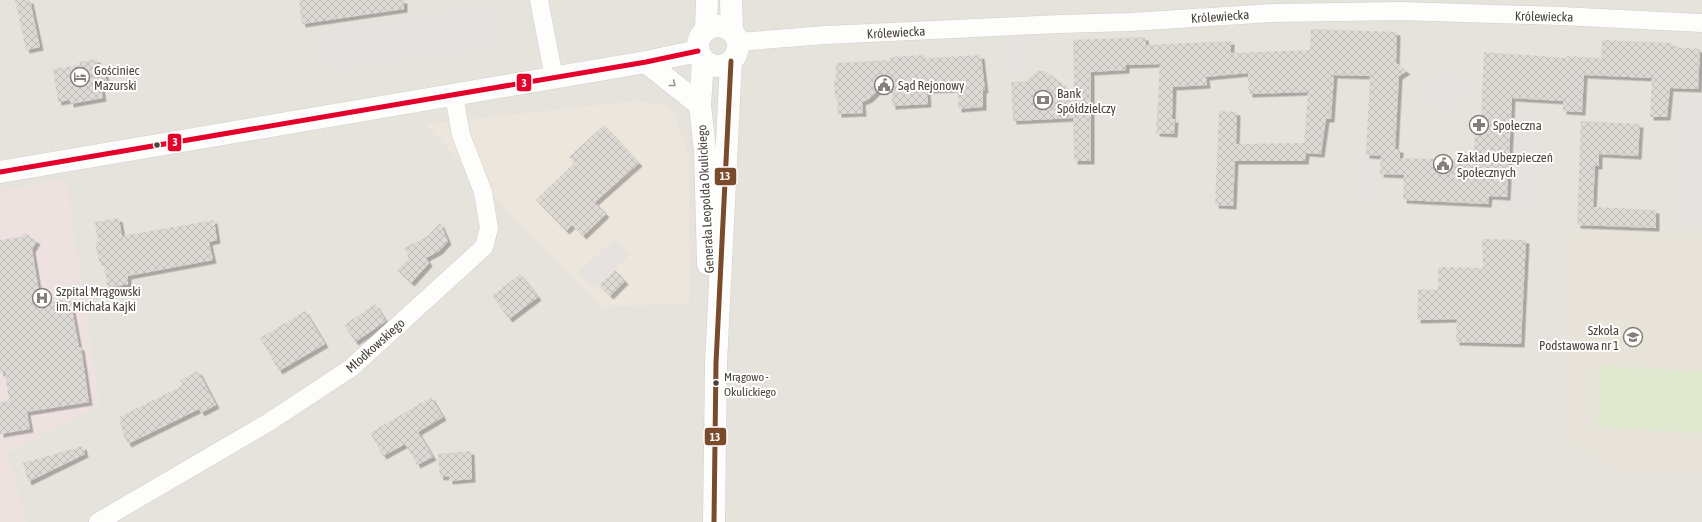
<svg xmlns="http://www.w3.org/2000/svg" width="1702" height="522" viewBox="0 0 1702 522" font-family="'Asap Condensed',sans-serif">
	<style>
		.residential { fill: #e6e3dd }
		.commercial { fill: #ede6dc }
		.education { fill: #e9e4da }
		.medical { fill: #ede2e0 }
		.pitch { fill: #e1ead1 }
		.parking { fill: #e5e2df }
		.building { fill: url(#building-cross-hatch); filter: url(#shadow) }
		.lines { fill: none; stroke-linecap: round; stroke-linejoin: round }
		.minor-casing { stroke: #d1cfcc; stroke-width: 19 }
		.tertiary-casing { stroke: #d1cfcc; stroke-width: 23 }
		.minor { stroke: #fdfdfc; stroke-width: 18 }
		.tertiary { stroke: #fdfdfc; stroke-width: 22 }
		.bus-1-casing { stroke: #fff; stroke-width: 8 }
		.bus-2-casing { stroke: #fff; stroke-width: 8 }
		.bus-1 { stroke: #e4002b; stroke-width: 5 }
		.bus-2 { stroke: #7a4b2a; stroke-width: 5 }
		.oneway { stroke: #9a9791 }
		.bus-dot { fill: #49433a; stroke: #fff; stroke-width: 1.5 }
		.labels { text-anchor: middle; stroke-width: 4; stroke-linejoin: round; paint-order: stroke }
		.bus-label { font-size: 12px; fill: #49433a; stroke: #fff; text-anchor: start }
		.street-label { font-size: 13px; fill: #49433a; stroke: #fff }
		.poi-label { font-size: 13px; fill: #49433a; stroke: #fff; text-anchor: start }
		.line-badge { stroke: #fff; stroke-width: 1.5 }
		.badge-label { font-size: 11px; text-anchor: middle; font-weight: bold; fill: #fff }
	</style>
	<defs>
		<pattern id="building-cross-hatch" width="8" height="8" patternUnits="userSpaceOnUse"><rect width="8" height="8" fill="#dddad6"/><path d="M0 0l8 8M0 8l8-8" fill="none" stroke="#bfbcb8"/></pattern>
		<filter id="shadow"><feDropShadow dx="3.5" dy="3.5" stdDeviation="0" flood-color="#0004"/></filter>
	</defs>
	<rect width="100%" height="100%" fill="#f3f1ee"/>
	<rect class="residential" x="0" y="0" width="1702" height="522"/>
	<path class="commercial" d="M635 101 665 105 674 113 689 156V303L601 307 425 124Z"/>
	<path class="education" d="M1573 230 1702 235V474L1668 475 1617 472 1587 457 1562 434 1564 241Z"/>
	<path class="medical" d="M66 178 100 405 8 453 27 522H0V191Z"/>
	<path class="pitch" d="M1600 366 1702 371V433L1597 428Z"/>
	<g class="parking">
		<path d="M496 6 501 47 327 71 321 30Z"/>
		<path d="M1030 36 1031 74 1013 75 1012 37Z"/>
		<path d="M1442 71H1454L1466 79 1463 111 1429 109 1431 79Z"/>
		<path d="M1682 94 1702 95V223L1676 222Z"/>
		<path d="M1514 115 1535 116 1532 212 1511 211Z"/>
		<path d="M1354 157 1378 158 1377 203 1353 202Z"/>
		<path d="M614 239 629 255 593 289 578 273Z"/>
	</g>
	<g class="building">
		<path d="M15 0H30L40 47 26 50Z"/>
		<path d="M299 0H404V9L302 24Z"/>
		<path d="M1311 29 1397 32 1396 63 1407 71 1399 76 1395 149H1400V158L1473 160 1476 117H1481L1484 52 1567 58V56L1601 58 1602 40 1673 43V47L1700 49 1698 89 1670 88 1667 117H1650L1652 78 1584 75 1582 112 1563 111V101L1512 98 1507 197 1489 196 1488 204 1403 200 1404 175 1380 174 1381 156 1366 155 1370 76 1334 75 1331 119H1326L1321 154 1306 153 1305 161H1235L1233 206 1215 205 1219 111 1237 112 1236 144 1304 143 1308 92 1249 94 1248 73 1206 77 1207 85 1173 87 1172 119H1175L1174 134 1156 133 1160 64 1126 65V70L1091 72V161H1074L1073 118 1013 121 1011 82 1026 81 1037 71H1045L1074 92 1073 40 1145 37 1146 45 1231 41V53L1310 50Z"/>
		<path d="M926 55V58L981 55 985 90H983V107L958 109V89L927 90 928 104 892 106 891 78 869 99 862 102 863 113 838 114 837 98H835L834 80H836V63L890 60V57Z"/>
		<path d="M97 59 99 70 104 69 107 84 101 85 103 98 70 104V100L58 102 53 69 80 65 79 62Z"/>
		<path d="M1581 121 1640 124 1638 156 1599 154V166H1595L1593 207 1656 210V228L1577 225Z"/>
		<path d="M604 125 639 163 595 202 606 214 583 236 572 225 566 231 536 200 574 163 569 157Z"/>
		<path d="M119 218 122 236 214 220 217 240 209 242 213 260 128 276V284L108 288 103 262H99L95 242 98 241 95 222Z"/>
		<path d="M440 223 448 241 439 251 426 258 429 263 411 283 397 270 409 258 404 248 428 236Z"/>
		<path d="M24 233 37 241 32 249 41 304 70 298 79 347H81L89 402 27 412 30 429 0 434V402L9 401 5 372 0 373V240L21 237Z"/>
		<path d="M1482 239 1526 240 1521 344 1456 342 1457 319 1417 320 1418 289 1438 290V267L1483 268Z"/>
		<path d="M615 270 625 281 610 296 599 285Z"/>
		<path d="M520 274 538 297 509 319 492 296Z"/>
		<path d="M375 304 386 321 355 342 344 325Z"/>
		<path d="M305 311 325 344 279 371 260 338Z"/>
		<path d="M198 371 216 405 201 413 199 409 128 444 123 434 119 417 182 386 180 380Z"/>
		<path d="M431 397 443 417 418 432 433 457 417 465 405 444 383 456 370 433Z"/>
		<path d="M83 446 85 454 28 482 23 463Z"/>
		<path d="M471 451 472 479 449 481V476L440 477 438 454Z"/>
	</g>
	<g class="lines">
		<g class="minor-casing">
			<g id="minor">
				<path d="M539 0 554 78"/>
				<path d="M738 42 826 35 1061 24 1131 22 1273 13 1402 11 1561 16 1702 23"/>
				<path d="M98 522 269 422 351 368 484 247 489 228 483 192 461 135 454 95"/>
			</g>
		</g>
		<g class="tertiary-casing">
			<g id="tertiary">
				<path d="M731 0 732 30"/>
				<circle cx="718" cy="46" r="20"/>
				<path d="M706 29 707 0"/>
				<path d="M703 60 700 105 705 151 708 264"/>
				<path d="M646 62 700 105"/>
				<path d="M0 172 646 62 698 51"/>
				<path d="M714 522 716 363 731 61"/>
			</g>
		</g>
		<use href="#minor" class="minor"/>
		<use href="#tertiary" class="tertiary"/>
		<g class="bus-1-casing">
			<path id="bus-1" d="M0 172 646 62 698 51"/>
		</g>
		<g class="bus-2-casing">
			<path id="bus-2" d="M714 522 716 363 731 61"/>
		</g>
		<use href="#bus-1" class="bus-1"/>
		<use href="#bus-2" class="bus-2"/>
	</g>
	<defs><path id="oneway-chevron" d="M-2-3.5L2.5 0L-2 3.5" fill="none" stroke-width="1.6" stroke-linecap="round" stroke-linejoin="round"/></defs>
	<use class="oneway" href="#oneway-chevron" transform="translate(673 84) rotate(39)"/>
	<defs>
		<g id="hotel-ring" transform="scale(1)"><circle r="9.5" fill="#fff" stroke="#848079" stroke-width="1.5"/><path d="M-6-4.5h1.5V1H6V5H4.5V3h-9V5H-6ZM-4 0a1.8 1.8 0 1 1 3.6 0ZM.5 0V-2.5h3Q6-2.5 6 0Z" fill="#848079"/></g>
		<g id="civic-ring" transform="scale(1)"><circle r="9.5" fill="#fff" stroke="#848079" stroke-width="1.5"/><path d="M-.6-6.5H3V-4.5H.6V-3L4-1V1h2V6H-6V1h2V-1L-.6-3ZM-1.2 2.5V6h2.4V2.5Z" fill="#848079"/></g>
		<g id="bank-ring" transform="scale(1)"><circle r="9.5" fill="#fff" stroke="#848079" stroke-width="1.5"/><path d="M-6-4H6V4H-6ZM0-2.3a2.3 2.3 0 1 0 0 4.6a2.3 2.3 0 1 0 0-4.6Z" fill="#848079"/></g>
		<g id="pharmacy-ring" transform="scale(1)"><circle r="9.5" fill="#fff" stroke="#848079" stroke-width="1.5"/><path d="M-2-6h4v4h4v4h-4v4h-4v-4h-4v-4h4Z" fill="#848079"/></g>
		<g id="hospital-ring" transform="scale(1)"><circle r="9.5" fill="#fff" stroke="#848079" stroke-width="1.5"/><path d="M-5-5h3v3.5h4V-5h3V5h-3V1.5h-4V5h-3Z" fill="#848079"/></g>
		<g id="school-ring" transform="scale(1)"><circle r="9.5" fill="#fff" stroke="#848079" stroke-width="1.5"/><path d="M0-5L7-2L0 1L-7-2ZM-4 1L0 2.5L4 1V4Q0 6-4 4Z" fill="#848079"/></g>
	</defs>
	<g fill-rule="evenodd">
		<use href="#hotel-ring" x="80" y="77"/>
		<use href="#civic-ring" x="884" y="85"/>
		<use href="#bank-ring" x="1043" y="100"/>
		<use href="#pharmacy-ring" x="1479" y="125"/>
		<use href="#civic-ring" x="1443" y="164"/>
		<use href="#hospital-ring" x="42" y="298"/>
		<use href="#school-ring" x="1633" y="337"/>
	</g>
	<g class="bus-dot">
		<circle cx="157" cy="145" r="3.5"/>
		<circle cx="716" cy="383" r="3.5"/>
	</g>
	<g class="labels">
		<g class="bus-label">
			<text x="724" y="381">Mrągowo -<tspan x="724" dy="15">Okulickiego</tspan></text>
		</g>
		<g class="street-label">
			<text transform="translate(1220 16) rotate(-4)" y="5">Królewiecka</text>
			<text transform="translate(1544 16) rotate(1)" y="5">Królewiecka</text>
			<text transform="translate(896 32) rotate(-3)" y="5">Królewiecka</text>
			<text transform="translate(705 199) rotate(-93)" y="5">Generała Leopolda Okulickiego</text>
			<text transform="translate(375 345) rotate(-42)" y="5">Młodkowskiego</text>
		</g>
		<g class="poi-label">
			<text x="94" y="75">Gościniec<tspan x="94" dy="15">Mazurski</tspan></text>
			<text x="898" y="90">Sąd Rejonowy</text>
			<text x="1057" y="98">Bank<tspan x="1057" dy="15">Spółdzielczy</tspan></text>
			<text x="1493" y="130">Społeczna</text>
			<text x="1457" y="162">Zakład Ubezpieczeń<tspan x="1457" dy="15">Społecznych</tspan></text>
			<text x="56" y="296">Szpital Mrągowski<tspan x="56" dy="15">im. Michała Kajki</tspan></text>
			<text x="1619" y="335" text-anchor="end">Szkoła<tspan x="1619" dy="15">Podstawowa nr 1</tspan></text>
		</g>
	</g>
	<g class="line-badge">
		<rect x="516" y="73" width="16" height="19" rx="4" fill="#e4002b"/>
		<rect x="167" y="133" width="15" height="19" rx="4" fill="#e4002b"/>
		<rect x="714" y="167" width="23" height="19" rx="4" fill="#7a4b2a"/>
		<rect x="704" y="427" width="23" height="19" rx="4" fill="#7a4b2a"/>
	</g>
	<g class="badge-label">
		<text x="524" y="87">3</text>
		<text x="175" y="146">3</text>
		<text x="725" y="180">13</text>
		<text x="715" y="441">13</text>
	</g>
</svg>
